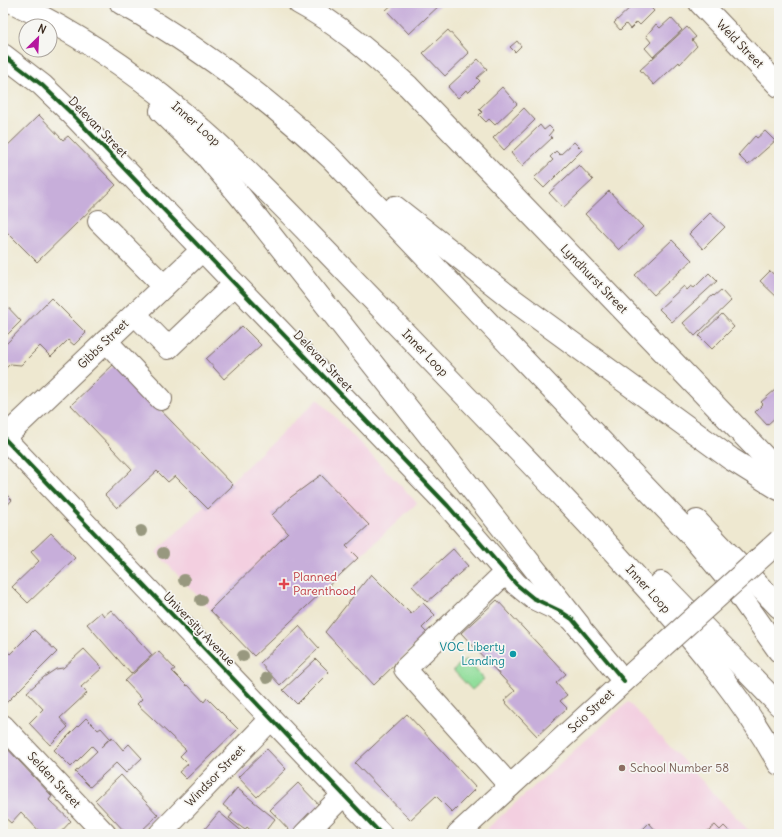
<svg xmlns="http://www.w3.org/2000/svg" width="782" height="837" viewBox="0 0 782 837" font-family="Delius,sans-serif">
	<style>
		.built { fill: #f3cfe0 }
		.green { fill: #92de9b; stroke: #66845c }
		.building { fill: #c7aeda }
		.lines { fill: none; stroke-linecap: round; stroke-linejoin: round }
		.minor-casing { stroke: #7a6c5c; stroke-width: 24 }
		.highway-casing { stroke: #7a6c5c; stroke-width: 24 }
		.minor { stroke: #fff; stroke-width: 22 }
		.highway { stroke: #fff; stroke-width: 22 }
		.minor-bridge-casing { stroke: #7a6c5c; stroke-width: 24; stroke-linecap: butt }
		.minor-bridge { stroke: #fff; stroke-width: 22 }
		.cycleway-casing { stroke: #f6f6f2; stroke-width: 6 }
		.cycleway { stroke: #1b5e20; stroke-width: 4 }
		.tree { fill: #98987f }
		.health-dot { fill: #e0444e; stroke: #f6f6f2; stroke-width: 1.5 }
		.culture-dot { fill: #0f9aa8; stroke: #f6f6f2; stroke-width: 1.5 }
		.education-dot { fill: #8d6e63; stroke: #f6f6f2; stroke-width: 1.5 }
		.labels { text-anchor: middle; stroke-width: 3.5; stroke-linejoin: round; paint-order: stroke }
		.street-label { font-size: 12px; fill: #3b2a1e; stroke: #f6f6f2 }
		.health-label { font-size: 12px; fill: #be3a42; stroke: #f6f6f2; text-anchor: start }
		.culture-label { font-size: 12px; fill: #0d838f; stroke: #f6f6f2; text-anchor: end }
		.education-label { font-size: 12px; fill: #785e54; stroke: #f6f6f2; text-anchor: start }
	</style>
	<rect width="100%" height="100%" fill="#f6f6f2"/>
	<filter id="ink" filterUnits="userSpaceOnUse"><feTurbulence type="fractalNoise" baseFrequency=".025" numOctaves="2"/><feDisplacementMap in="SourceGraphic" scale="8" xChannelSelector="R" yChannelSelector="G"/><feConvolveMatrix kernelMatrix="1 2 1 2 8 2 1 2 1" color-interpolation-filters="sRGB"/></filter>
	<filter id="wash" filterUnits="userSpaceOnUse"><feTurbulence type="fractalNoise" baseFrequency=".012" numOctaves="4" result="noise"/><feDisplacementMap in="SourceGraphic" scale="16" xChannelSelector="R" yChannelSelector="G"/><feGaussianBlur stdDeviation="0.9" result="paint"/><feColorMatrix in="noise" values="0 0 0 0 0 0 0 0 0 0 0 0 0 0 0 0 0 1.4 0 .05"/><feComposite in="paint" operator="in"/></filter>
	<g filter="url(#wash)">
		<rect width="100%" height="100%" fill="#eee8d0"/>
		<g class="built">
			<path d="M318 399 417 503 254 656 156 552Z"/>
			<path d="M628 702 752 834H481Z"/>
		</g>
		<path class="green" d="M466 659 484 679 472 690 453 670Z"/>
		<g id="blocks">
			<g class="building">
				<path d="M394 3H442L409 34 386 10Z"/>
				<path d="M635 3H657L651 8 654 11 640 25 637 22 630 29 626 24 620 30 614 23Z"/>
				<path d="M671 18 682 30 653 57 645 48 651 42 646 36 656 24 660 28Z"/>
				<path d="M687 27 696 37 692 40 697 46 680 64 679 62 654 85 640 70Z"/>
				<path d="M448 30 469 53 445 76 423 53Z"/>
				<path d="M517 41 521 46 515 52 510 47Z"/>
				<path d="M478 59 487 69 477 78 480 81 468 93 466 90 458 98 448 87Z"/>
				<path d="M502 87 517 104 495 125 489 119 486 122 479 115 482 112 479 109Z"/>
				<path d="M524 108 535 120 504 150 493 138Z"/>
				<path d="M39 115 63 140 68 136 116 185 37 262 3 228V150Z"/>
				<path d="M540 125 544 130 549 126 553 130 549 135 552 138 522 166 511 153Z"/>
				<path d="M765 131 775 141 748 165 738 155 755 136 757 138Z"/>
				<path d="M574 142 582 150 544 188 534 178 553 160 550 157 556 151 560 155Z"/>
				<path d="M579 165 593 180 563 208 549 193Z"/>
				<path d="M609 191 643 227 619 250 585 214Z"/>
				<path d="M710 213 725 227 703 249 689 234Z"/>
				<path d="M672 240 692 260 654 295 635 275Z"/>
				<path d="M770 271 779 279V299L760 281Z"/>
				<path d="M709 273 717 281 672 322 659 309 684 286 687 290 691 286 694 288Z"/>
				<path d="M721 290 731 301 695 336 683 323 713 295 714 296Z"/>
				<path d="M51 298 86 333 74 345 68 340 51 357 40 346 21 365 10 364 3 371V347Z"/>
				<path d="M3 302 21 321 3 339Z"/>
				<path d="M722 314 734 327 712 349 699 336Z"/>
				<path d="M242 326 261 345 224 379 206 359Z"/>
				<path d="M115 363 233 485 208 509 175 476 168 482 157 471 117 508 105 495 132 469 71 405Z"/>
				<path d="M775 390 777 392 779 390V414L767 425 755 412 763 404 761 402Z"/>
				<path d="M321 475 369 525 346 546 358 558 254 656 210 610 288 533 272 515 291 497Z"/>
				<path d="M3 491 12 500 3 510Z"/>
				<path d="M51 533 75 558 28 603 12 587 39 561 31 552Z"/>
				<path d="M453 549 468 566 427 602 412 586Z"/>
				<path d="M371 574 411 614 423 603 435 615 422 628 427 633 374 685 325 632Z"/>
				<path d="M497 600 566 674 556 683 567 695 560 701 567 708 537 736 504 701 515 691 461 633Z"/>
				<path d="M111 610 152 655 131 674 87 624 101 612 104 616Z"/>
				<path d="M299 626 319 648 280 685 260 663Z"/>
				<path d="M34 630 57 652 3 706V647L10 654Z"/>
				<path d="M84 649 102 668 81 687 87 693 60 718 68 727 50 745 29 723 43 709 27 692 44 677 56 669 63 668Z"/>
				<path d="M158 651 175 669 172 671 187 686 188 685 204 702 207 698 238 729 186 779 179 772 188 764 180 756 186 750 137 704 142 699 125 681Z"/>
				<path d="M316 659 329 672 297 704 283 690Z"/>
				<path d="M407 714 476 788 452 812 436 796 410 820 355 763Z"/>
				<path d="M86 718 98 730 101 728 110 738 101 747 112 737 123 750 129 744 142 758 126 773 116 763 90 787 75 772 97 751 92 746 71 767 54 750Z"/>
				<path d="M3 744 52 796 49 800 71 821 59 834H42L21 812 11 823 3 816Z"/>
				<path d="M267 749 286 769 257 797 238 777Z"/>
				<path d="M121 775 158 815 138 834H127L95 800Z"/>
				<path d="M298 783 322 808 295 834H293L270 810Z"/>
				<path d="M237 788 275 819 263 834H255L247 827 245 830 229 818 233 813 223 805Z"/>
				<path d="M219 812 245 834H206L203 831Z"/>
				<path d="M649 823 659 834H638Z"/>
				<path d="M715 825 720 830 724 826 732 834H704Z"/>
			</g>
		</g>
	</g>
	<g filter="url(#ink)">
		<use href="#blocks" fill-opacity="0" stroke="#7a6c5c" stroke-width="1"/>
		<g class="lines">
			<g class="minor-casing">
				<g id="minor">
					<path d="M299 3C340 25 374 56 408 86L779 472"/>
					<path d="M700 3 779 86"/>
					<path d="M3 55 42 85 70 112 448 506 516 584 533 598 560 611 572 619 624 681"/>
					<path d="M99 221 164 286"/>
					<path d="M135 314 168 348 235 284"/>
					<path d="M106 341 161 399"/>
					<path d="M3 437 381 834"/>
					<path d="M4 438 202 250"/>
					<path d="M506 572 405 669 510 786"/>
					<path d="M3 726 105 834"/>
					<path d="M160 834 271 719"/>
					<path d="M305 834 344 794"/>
					<path d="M458 834 632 674"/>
				</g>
			</g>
			<g class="highway-casing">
				<g id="highway">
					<path d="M14 3C140 62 230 151 324 249 376 303 428 357 480 411 534 467 589 523 641 582 692 638 742 697 779 764"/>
					<path d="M121 3C198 46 266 97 331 158L689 533 731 583 779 651"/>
					<path d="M161 111 203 152 240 196 579 625"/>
					<path d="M395 207 512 299 731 459 779 489"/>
					<path d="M697 521 779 607"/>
					<path d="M661 583 779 705"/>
				</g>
			</g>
			<use href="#minor" class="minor"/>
			<use href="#highway" class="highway"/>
			<g class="minor-bridge-casing">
				<path id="minor-bridge" d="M632 674 779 541"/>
			</g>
			<use href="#minor-bridge" class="minor-bridge"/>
			<g class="cycleway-casing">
				<g id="cycleway">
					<path d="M3 55 42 85 70 112 448 506 516 584 533 598 560 611 572 619 624 681"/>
					<path d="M3 437 381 834"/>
				</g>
			</g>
			<use href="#cycleway" class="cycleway"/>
		</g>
		<g class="tree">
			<circle cx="141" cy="531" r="6"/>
			<circle cx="163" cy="553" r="6"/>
			<circle cx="184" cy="580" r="6"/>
			<circle cx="201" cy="600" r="6"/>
			<circle cx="243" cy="656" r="6"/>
			<circle cx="267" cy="678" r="6"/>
		</g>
	</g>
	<path class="health-dot" d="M282 578h4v4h4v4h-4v4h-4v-4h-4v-4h4z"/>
	<circle class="culture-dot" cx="513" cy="654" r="4"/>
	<circle class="education-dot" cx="622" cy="768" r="4"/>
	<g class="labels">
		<g class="street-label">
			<text transform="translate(740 44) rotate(46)" y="4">Weld Street</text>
			<text transform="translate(196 124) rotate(41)" y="4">Inner Loop</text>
			<text transform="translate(98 127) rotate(46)" y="4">Delevan Street</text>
			<text transform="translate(594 279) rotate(46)" y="4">Lyndhurst Street</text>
			<text transform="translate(103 344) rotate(-44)" y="4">Gibbs Street</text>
			<text transform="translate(425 353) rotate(46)" y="4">Inner Loop</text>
			<text transform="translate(323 361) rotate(46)" y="4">Delevan Street</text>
			<text transform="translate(648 589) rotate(48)" y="4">Inner Loop</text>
			<text transform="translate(199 629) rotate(46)" y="4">University Avenue</text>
			<text transform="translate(591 711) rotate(-43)" y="4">Scio Street</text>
			<text transform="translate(215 776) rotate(-46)" y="4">Windsor Street</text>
			<text transform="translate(54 780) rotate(47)" y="4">Selden Street</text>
		</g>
		<g class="health-label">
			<text x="293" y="581">Planned<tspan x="293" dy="14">Parenthood</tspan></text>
		</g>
		<g class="culture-label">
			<text x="505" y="651">VOC Liberty<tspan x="505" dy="14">Landing</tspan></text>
		</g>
		<g class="education-label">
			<text x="630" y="772">School Number 58</text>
		</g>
	</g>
	<rect width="782" height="837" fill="none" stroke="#f6f6f2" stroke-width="16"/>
	<g transform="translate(38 38) rotate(24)"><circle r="19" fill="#f6f6f2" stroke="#aba49d"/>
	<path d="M0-3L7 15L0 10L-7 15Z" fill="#b5179e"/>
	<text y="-6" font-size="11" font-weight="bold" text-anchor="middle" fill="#3b2a1e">N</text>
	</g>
</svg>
